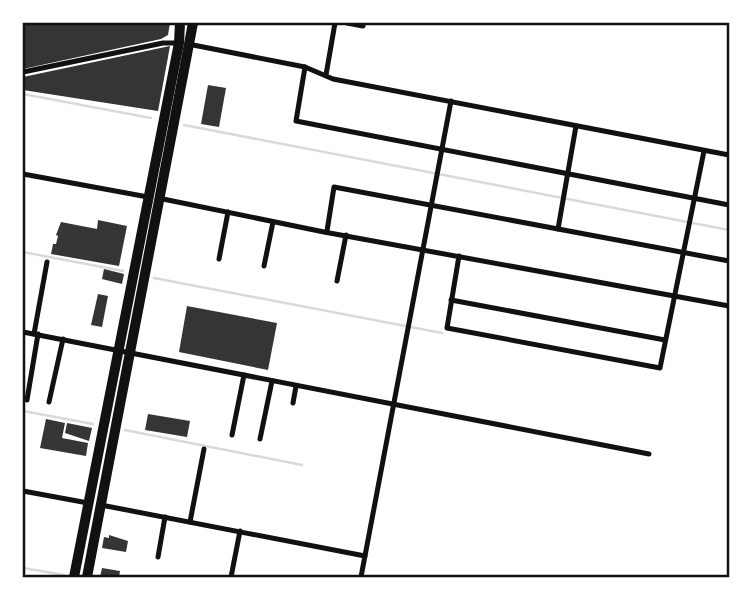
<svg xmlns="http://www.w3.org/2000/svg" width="752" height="600" viewBox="0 0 752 600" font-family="Arial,sans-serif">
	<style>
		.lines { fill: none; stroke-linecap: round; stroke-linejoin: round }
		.stream { stroke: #d9d9d9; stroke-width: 2.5 }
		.building { fill: #353535 }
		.minor { stroke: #111; stroke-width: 5 }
		.trunk { stroke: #111; stroke-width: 10 }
		.neatline { fill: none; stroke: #111; stroke-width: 2.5 }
	</style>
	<rect width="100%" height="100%" fill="#fff"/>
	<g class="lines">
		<g class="stream">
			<path d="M23 94 151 118"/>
			<path d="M184 125 729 230"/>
			<path d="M23 252 123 271"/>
			<path d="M154 278 442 333"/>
			<path d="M23 411 93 424"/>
			<path d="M125 430 302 465"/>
			<path d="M23 568 64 575"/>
		</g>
	</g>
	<g class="building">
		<path d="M23 23H170L168 35 161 39 23 69Z"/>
		<path d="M170 46 158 111 23 90V77Z"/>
		<path d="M208 85 226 88 219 127 201 124Z"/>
		<path d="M98 220 127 226 119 266 51 254 53 244H56L58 236 56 235 61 222 97 229Z"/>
		<path d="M104 269 124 274 122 284 102 279Z"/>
		<path d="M98 294 108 296 102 327 91 325Z"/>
		<path d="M187 306 277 323 268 370 179 352Z"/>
		<path d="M148 414 190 421 187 437 145 430Z"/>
		<path d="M46 419 65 423 62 438 88 443 86 456 40 448Z"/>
		<path d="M67 423 92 428 89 441 65 433Z"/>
		<path d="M109 535 128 541 126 552 102 548 104 537 109 538Z"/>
		<path d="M102 568 120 571 119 577H100Z"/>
	</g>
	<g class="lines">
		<g class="minor">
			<path d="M347 23 363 26"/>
			<path d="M188 44 305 67 333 79 729 155"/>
			<path d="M305 67 296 121 729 205"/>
			<path d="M23 72 163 43H178"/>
			<path d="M326 75 335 23"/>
			<path d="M23 174 148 197"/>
			<path d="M158 198 324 232 729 306"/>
			<path d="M558 229 576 126"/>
			<path d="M327 231 334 187 729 261"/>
			<path d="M459 256 447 328 660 368 704 151"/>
			<path d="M219 259 228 212"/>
			<path d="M264 266 273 222"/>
			<path d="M337 281 346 235"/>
			<path d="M451 300 665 340"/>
			<path d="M23 332 649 454"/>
			<path d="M34 334 47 262"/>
			<path d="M27 400 38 334"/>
			<path d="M49 402 63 339"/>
			<path d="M293 403 296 386"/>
			<path d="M232 435 244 375"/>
			<path d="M260 439 272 381"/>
			<path d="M23 491 88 503"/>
			<path d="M101 505 365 556"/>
			<path d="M190 522 204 449"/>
			<path d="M158 557 165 517"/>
			<path d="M231 577 240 531"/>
			<path d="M361 577 451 101"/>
		</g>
		<g class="trunk">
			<path d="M74 577 179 43 180 23"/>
			<path d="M87 577 193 23"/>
		</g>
	</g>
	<rect width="752" height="600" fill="none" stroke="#ffffff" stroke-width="49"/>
	<rect x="24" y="24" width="704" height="552" class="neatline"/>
</svg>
